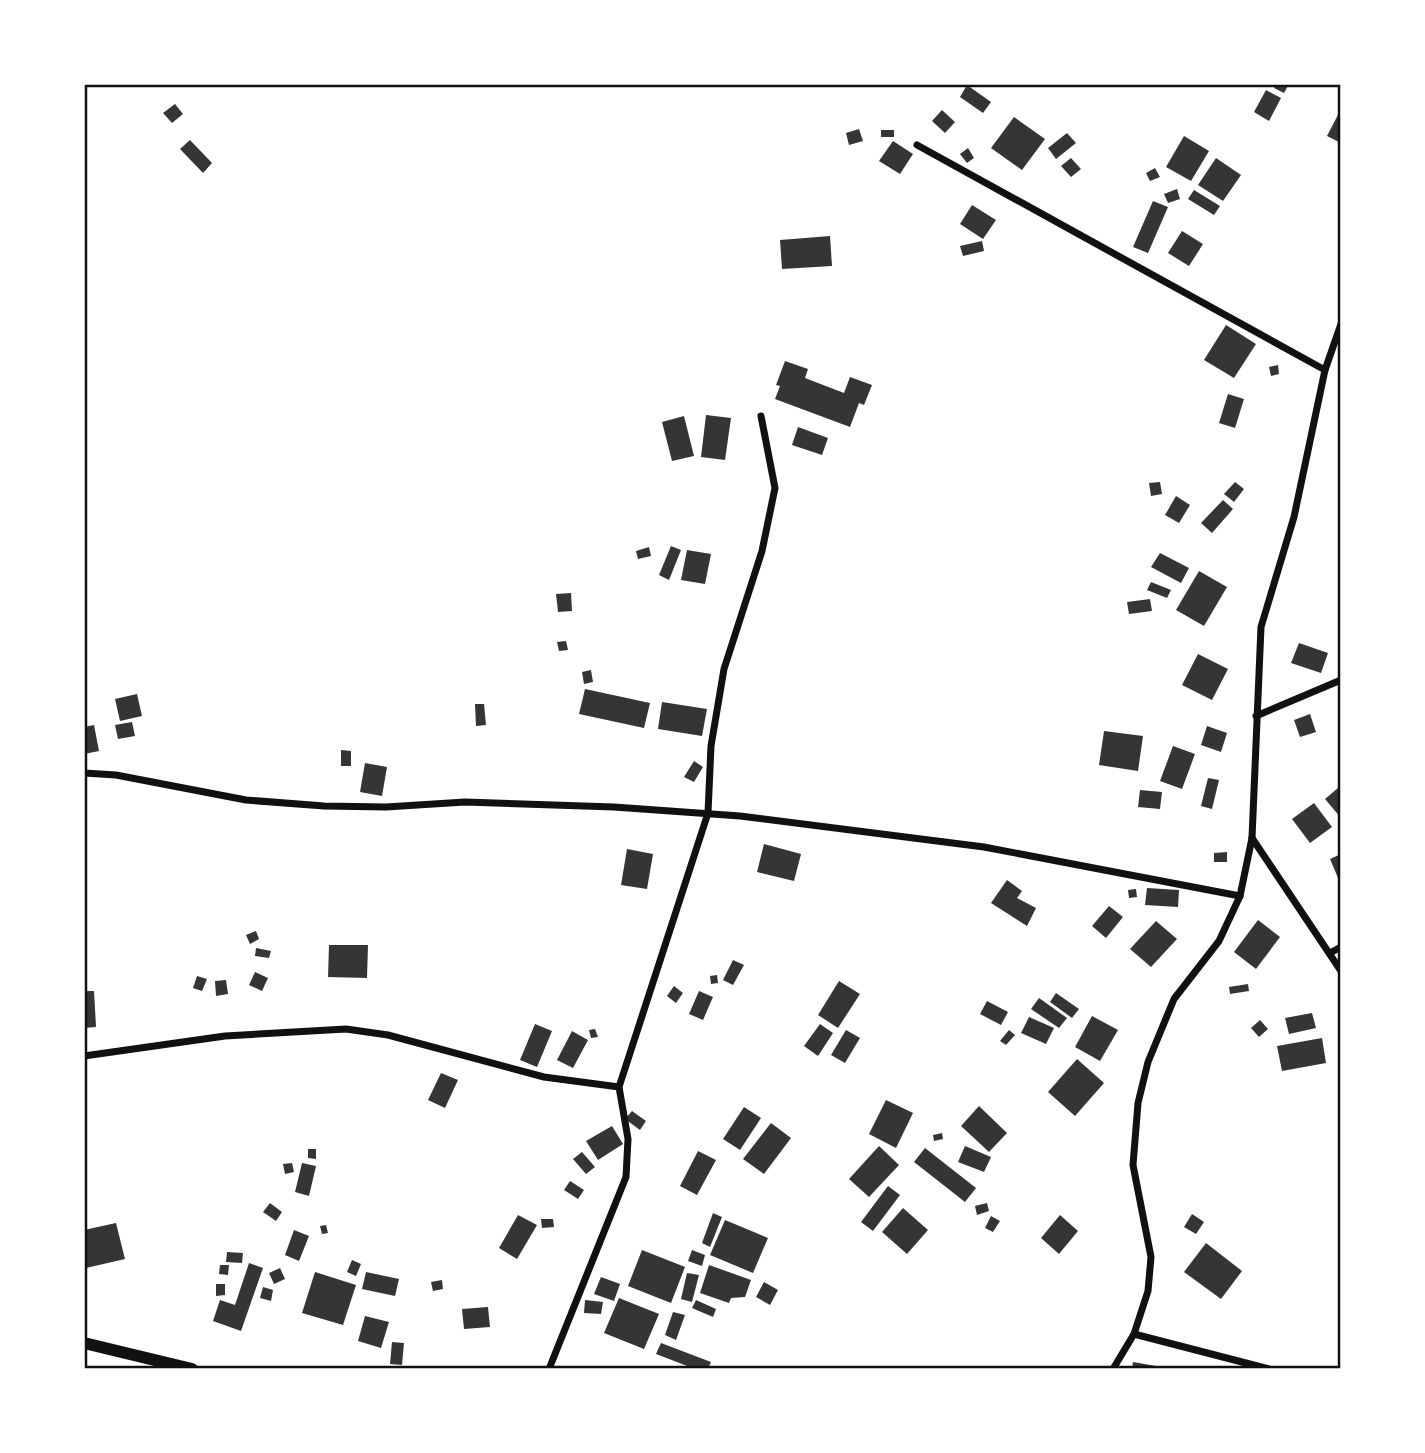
<svg xmlns="http://www.w3.org/2000/svg" width="1425" height="1453" viewBox="0 0 1425 1453" font-family="Helvetica,sans-serif">
	<style>
		.building { fill: #353535 }
		.lines { fill: none; stroke-linecap: round; stroke-linejoin: round }
		.minor { stroke: #111; stroke-width: 7 }
		.primary { stroke: #111; stroke-width: 12 }
		.neatline { fill: none; stroke: #111; stroke-width: 2.5 }
	</style>
	<rect width="100%" height="100%" fill="#fff"/>
	<g class="building">
		<path d="M1276 84H1289L1284 93 1274 88Z"/>
		<path d="M967 85 991 102 983 113 960 97Z"/>
		<path d="M1266 90 1281 98 1269 121 1254 112Z"/>
		<path d="M175 104 183 114 172 123 163 113Z"/>
		<path d="M1341 109V143L1327 136Z"/>
		<path d="M942 110 955 122 945 133 932 121Z"/>
		<path d="M1014 117 1045 139 1022 170 991 148Z"/>
		<path d="M859 129 863 141 849 145 846 133Z"/>
		<rect x="881" y="130" width="13" height="7"/>
		<path d="M1067 133 1076 143 1056 159 1048 148Z"/>
		<path d="M1184 136 1209 151 1191 181 1166 167Z"/>
		<path d="M190 140 212 163 203 173 180 149Z"/>
		<path d="M893 141 913 154 900 174 879 161Z"/>
		<path d="M968 148 974 158 967 163 960 154Z"/>
		<path d="M1071 158 1081 169 1071 177 1061 166Z"/>
		<path d="M1216 158 1241 175 1223 201 1198 185Z"/>
		<path d="M1155 168 1160 177 1150 181 1146 173Z"/>
		<path d="M1177 189 1180 199 1168 203 1164 194Z"/>
		<path d="M1194 190 1220 206 1214 215 1188 199Z"/>
		<path d="M1153 201 1168 207 1148 253 1133 247Z"/>
		<path d="M972 205 996 220 983 239 960 224Z"/>
		<path d="M1182 231 1203 244 1189 266 1168 253Z"/>
		<path d="M830 236 832 266 782 269 780 240Z"/>
		<path d="M982 241 984 251 963 256 960 246Z"/>
		<path d="M1226 325 1256 344 1234 378 1204 360Z"/>
		<path d="M785 361 808 369 805 378 844 393 850 377 872 385 864 405 859 403 850 427 775 399 780 386 776 385Z"/>
		<path d="M1278 365 1279 374 1271 376 1269 367Z"/>
		<path d="M1228 394 1244 399 1235 428 1219 423Z"/>
		<path d="M706 415 731 418 725 460 701 457Z"/>
		<path d="M684 416 694 456 672 461 662 422Z"/>
		<path d="M798 427 828 438 822 455 792 445Z"/>
		<path d="M1160 482 1162 494 1151 496 1149 483Z"/>
		<path d="M1235 482 1244 489 1234 502 1224 494Z"/>
		<path d="M1176 496 1190 505 1179 523 1165 515Z"/>
		<path d="M1223 500 1233 509 1212 533 1201 523Z"/>
		<path d="M671 546 681 550 669 580 659 575Z"/>
		<path d="M649 547 651 556 638 559 636 551Z"/>
		<path d="M687 550 711 554 705 584 681 580Z"/>
		<path d="M1160 553 1189 568 1181 583 1151 567Z"/>
		<path d="M1199 571 1227 587 1204 626 1176 610Z"/>
		<path d="M1151 582 1171 590 1167 598 1147 590Z"/>
		<path d="M571 593 572 611 558 612 556 594Z"/>
		<path d="M1150 599 1152 611 1129 614 1127 602Z"/>
		<path d="M566 641 568 650 559 651 557 642Z"/>
		<path d="M1299 643 1328 653 1321 673 1291 663Z"/>
		<path d="M1198 654 1228 669 1212 700 1182 685Z"/>
		<path d="M591 670 593 682 584 684 582 672Z"/>
		<path d="M585 689 650 703 644 728 579 714Z"/>
		<path d="M137 694 142 716 120 721 115 699Z"/>
		<path d="M662 702 707 709 702 736 658 729Z"/>
		<path d="M475 704H484L486 725 476 726Z"/>
		<path d="M1310 714 1316 732 1300 737 1294 720Z"/>
		<path d="M132 722 135 736 118 739 115 725Z"/>
		<path d="M94 725 99 751 84 754V727Z"/>
		<path d="M1207 726 1227 733 1221 752 1201 745Z"/>
		<path d="M1104 731 1143 736 1138 771 1099 765Z"/>
		<path d="M1173 746 1195 754 1182 789 1160 781Z"/>
		<path d="M341 750 351 751V766H341Z"/>
		<path d="M694 761 703 767 694 782 684 777Z"/>
		<path d="M365 763 387 767 382 796 360 792Z"/>
		<path d="M1208 778 1219 780 1212 809 1201 806Z"/>
		<path d="M1338 788 1341 793V818L1325 799Z"/>
		<path d="M1140 790 1162 792 1160 809 1138 807Z"/>
		<path d="M1314 803 1332 827 1310 843 1292 819Z"/>
		<path d="M764 844 801 854 794 881 757 872Z"/>
		<path d="M627 849 653 854 647 889 621 885Z"/>
		<path d="M1227 852V862H1214V853Z"/>
		<path d="M1341 854V885L1330 859Z"/>
		<path d="M1007 880 1022 891 1017 898 1036 908 1027 926 991 903Z"/>
		<path d="M1147 888 1179 890 1178 907 1145 905Z"/>
		<path d="M1136 889 1137 897 1129 898 1128 890Z"/>
		<path d="M1109 906 1123 917 1106 938 1092 926Z"/>
		<path d="M1258 920 1280 937 1256 969 1234 952Z"/>
		<path d="M1156 921 1177 939 1151 967 1130 949Z"/>
		<path d="M256 931 259 939 250 944 246 935Z"/>
		<path d="M329 945H368L367 978 328 977Z"/>
		<path d="M256 948 271 951 269 958 255 956Z"/>
		<path d="M733 960 744 965 733 985 723 980Z"/>
		<path d="M255 972 268 978 262 991 249 985Z"/>
		<path d="M717 975 718 983 711 984 710 976Z"/>
		<path d="M197 976 207 979 202 991 193 988Z"/>
		<path d="M226 980 228 994 216 996 215 981Z"/>
		<path d="M839 981 860 994 838 1028 818 1015Z"/>
		<path d="M1248 984 1249 991 1230 994 1229 987Z"/>
		<path d="M674 986 683 993 676 1003 667 996Z"/>
		<path d="M84 991H94L96 1027 84 1028Z"/>
		<path d="M699 991 713 997 703 1020 689 1014Z"/>
		<path d="M1056 993 1079 1009 1072 1018 1050 1002Z"/>
		<path d="M1039 998 1067 1018 1059 1028 1031 1009Z"/>
		<path d="M987 1001 1008 1012 1001 1025 980 1014Z"/>
		<path d="M1312 1013 1316 1028 1289 1034 1285 1018Z"/>
		<path d="M1092 1016 1118 1030 1100 1061 1075 1047Z"/>
		<path d="M1029 1017 1054 1028 1046 1044 1021 1033Z"/>
		<path d="M1260 1020 1268 1029 1259 1037 1251 1028Z"/>
		<path d="M535 1024 552 1031 537 1067 520 1060Z"/>
		<path d="M820 1024 833 1033 818 1056 804 1046Z"/>
		<path d="M595 1029 598 1037 591 1038 589 1030Z"/>
		<path d="M846 1030 860 1038 845 1063 831 1055Z"/>
		<path d="M1009 1030 1015 1035 1006 1045 1000 1041Z"/>
		<path d="M572 1031 588 1040 573 1068 557 1060Z"/>
		<path d="M1322 1038 1326 1063 1282 1071 1277 1046Z"/>
		<path d="M1077 1059 1104 1083 1075 1116 1048 1092Z"/>
		<path d="M441 1073 458 1080 445 1108 428 1100Z"/>
		<path d="M886 1100 913 1113 896 1148 869 1134Z"/>
		<path d="M979 1106 1007 1133 989 1152 961 1126Z"/>
		<path d="M744 1107 761 1118 740 1150 723 1139Z"/>
		<path d="M632 1111 646 1121 640 1130 625 1119Z"/>
		<path d="M771 1123 791 1138 764 1174 743 1159Z"/>
		<path d="M612 1126 623 1144 598 1160 586 1141Z"/>
		<path d="M942 1133 943 1139 934 1141 933 1135Z"/>
		<path d="M879 1146 899 1165 869 1197 849 1179Z"/>
		<path d="M965 1146 991 1157 984 1172 958 1162Z"/>
		<path d="M925 1148 976 1188 965 1202 914 1162Z"/>
		<path d="M308 1149H316V1159L308 1158Z"/>
		<path d="M698 1151 716 1160 697 1195 680 1186Z"/>
		<path d="M582 1152 595 1167 586 1174 573 1159Z"/>
		<path d="M292 1163 294 1172 285 1174 283 1164Z"/>
		<path d="M302 1163 316 1166 309 1196 295 1192Z"/>
		<path d="M570 1181 584 1190 578 1199 564 1190Z"/>
		<path d="M888 1186 900 1195 873 1231 861 1222Z"/>
		<path d="M270 1203 282 1212 276 1221 263 1212Z"/>
		<path d="M987 1203 989 1211 977 1215 975 1206Z"/>
		<path d="M903 1208 928 1230 907 1254 882 1232Z"/>
		<path d="M713 1213 722 1217 710 1247 702 1243Z"/>
		<path d="M1192 1214 1204 1222 1196 1234 1184 1227Z"/>
		<path d="M518 1215 537 1225 517 1259 499 1248Z"/>
		<path d="M1060 1215 1078 1231 1059 1254 1041 1238Z"/>
		<path d="M991 1216 1000 1221 993 1232 985 1228Z"/>
		<path d="M541 1219H553L554 1227 542 1228Z"/>
		<path d="M725 1220 768 1238 753 1273 710 1255Z"/>
		<path d="M116 1223 125 1259 86 1268 84 1230Z"/>
		<path d="M326 1225 328 1233 322 1234 320 1226Z"/>
		<path d="M294 1230 309 1236 299 1261 285 1255Z"/>
		<path d="M1206 1243 1242 1271 1221 1299 1184 1272Z"/>
		<path d="M642 1250 685 1267 671 1303 628 1286Z"/>
		<path d="M692 1250 705 1255 702 1266 688 1261Z"/>
		<path d="M227 1252 243 1253 242 1263 226 1262Z"/>
		<path d="M352 1260 361 1264 356 1276 347 1272Z"/>
		<path d="M249 1263 263 1268 241 1331 213 1321 220 1300 235 1305Z"/>
		<path d="M220 1265H229L228 1275 219 1274Z"/>
		<path d="M709 1265 751 1280 745 1297 731 1298 729 1303 700 1293Z"/>
		<path d="M280 1268 285 1279 274 1284 269 1273Z"/>
		<path d="M315 1272 356 1285 343 1325 302 1313Z"/>
		<path d="M366 1272 399 1279 395 1296 362 1289Z"/>
		<path d="M687 1273 699 1275 692 1302 681 1299Z"/>
		<path d="M601 1277 620 1284 614 1301 594 1294Z"/>
		<path d="M442 1280 443 1289 433 1291 431 1282Z"/>
		<path d="M764 1282 778 1290 770 1305 756 1297Z"/>
		<path d="M216 1284H225V1295L216 1296Z"/>
		<path d="M263 1287 273 1290 271 1301 260 1298Z"/>
		<path d="M619 1298 659 1314 644 1349 604 1333Z"/>
		<path d="M585 1300 603 1302 601 1314 584 1313Z"/>
		<path d="M696 1300 716 1309 713 1317 692 1308Z"/>
		<path d="M488 1307 490 1327 464 1329 462 1309Z"/>
		<path d="M673 1312 685 1315 676 1340 665 1335Z"/>
		<path d="M365 1316 389 1322 381 1348 358 1341Z"/>
		<path d="M392 1342 404 1343 402 1365 390 1364Z"/>
		<path d="M661 1343 711 1362 708 1369H695L656 1354Z"/>
		<path d="M1133 1362 1156 1366 1155 1369H1132Z"/>
	</g>
	<g class="lines">
		<g class="minor">
			<path d="M917 145 1325 370"/>
			<path d="M1256 716 1341 680"/>
			<path d="M84 773 116 775 246 800 324 806 386 807 465 802 614 807 740 816 984 847 1240 896"/>
			<path d="M1252 838 1341 971"/>
			<path d="M1330 953 1341 947"/>
			<path d="M84 1056 225 1036 346 1029 388 1035 544 1077 619 1087 628 1139 626 1177 549 1369"/>
			<path d="M619 1087 708 813 711 746 724 669 762 551 775 488 761 416"/>
			<path d="M1134 1334 1269 1369"/>
			<path d="M1113 1369 1134 1334 1148 1291 1151 1257 1133 1165 1138 1103 1148 1062 1174 999 1219 941 1240 896 1252 838 1261 627 1294 517 1325 370 1341 324"/>
		</g>
		<path class="primary" d="M84 1343 192 1369"/>
	</g>
	<rect width="1425" height="1453" fill="none" stroke="#ffffff" stroke-width="172"/>
	<rect x="86" y="86" width="1253" height="1281" class="neatline"/>
</svg>
